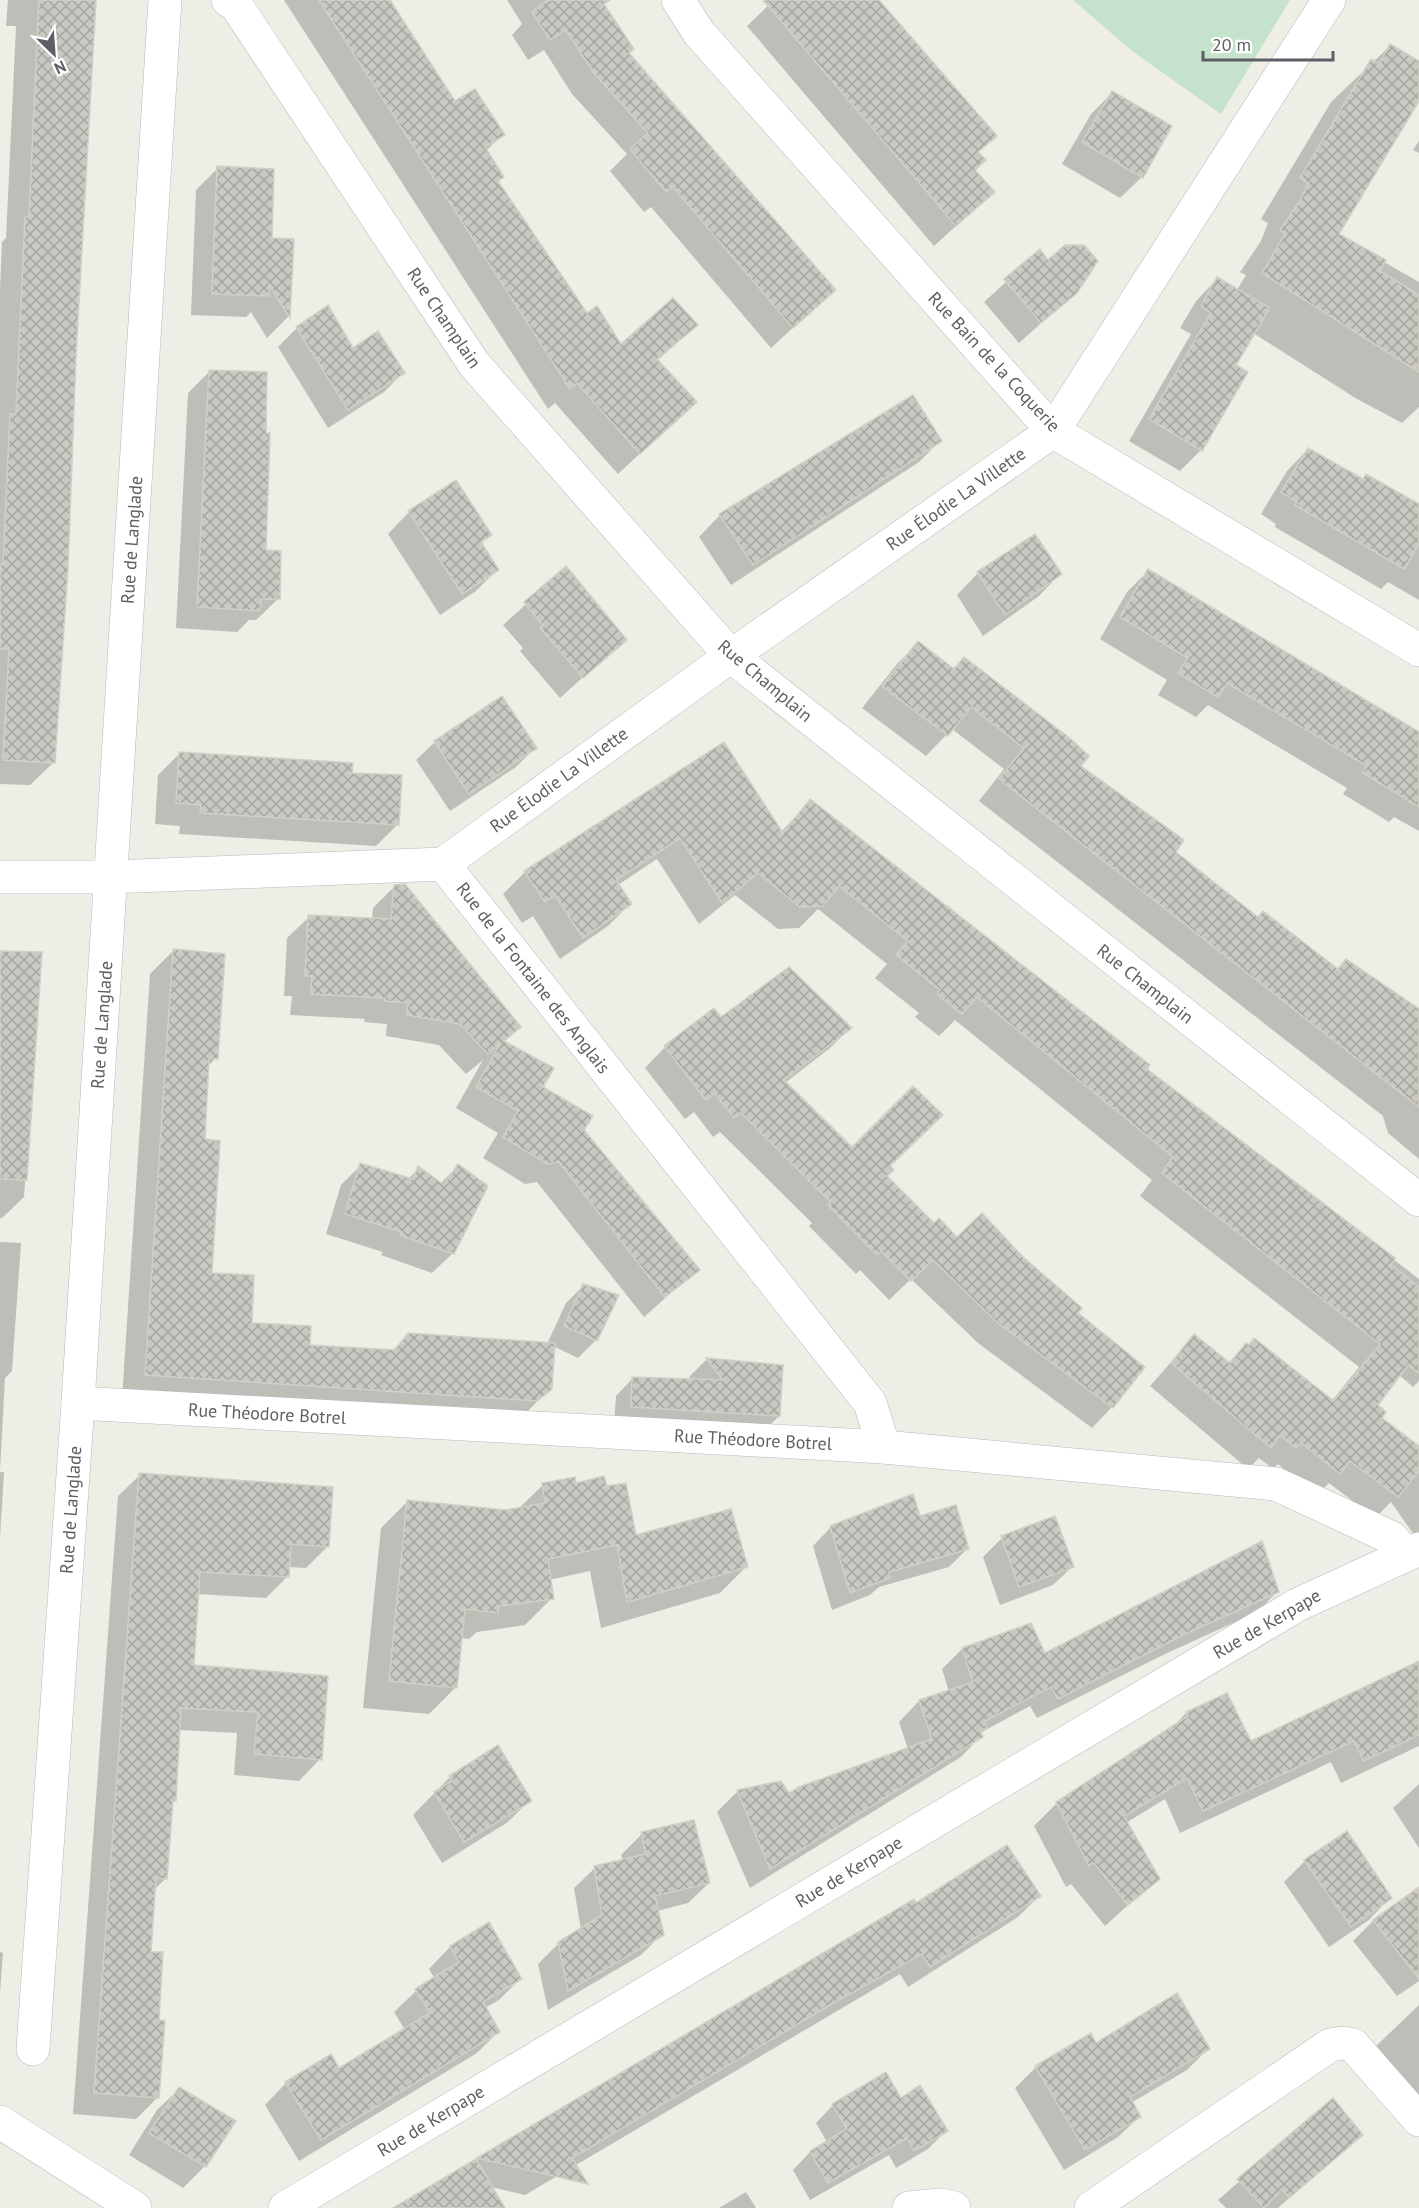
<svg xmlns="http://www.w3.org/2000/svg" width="1419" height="2208" viewBox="0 0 1419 2208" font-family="'PT Sans',sans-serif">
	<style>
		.garden { fill: #c5e2cc }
		.shadow { fill: #0003 }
		.building { fill: url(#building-cross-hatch); stroke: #d2d0c5; stroke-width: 1.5 }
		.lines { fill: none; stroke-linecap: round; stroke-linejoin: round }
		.minor-casing { stroke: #b8b9be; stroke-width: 34 }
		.tertiary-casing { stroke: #b8b9be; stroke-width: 34 }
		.minor { stroke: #fff; stroke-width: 33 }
		.tertiary { stroke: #fff; stroke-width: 33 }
		.labels { text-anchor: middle; stroke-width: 5; stroke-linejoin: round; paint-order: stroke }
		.street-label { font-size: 18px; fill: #5d5f64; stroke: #fff }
	</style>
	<defs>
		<pattern id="building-cross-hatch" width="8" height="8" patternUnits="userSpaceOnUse" patternTransform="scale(1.5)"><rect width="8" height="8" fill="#c9c8c2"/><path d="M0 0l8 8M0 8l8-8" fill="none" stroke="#a6a6a1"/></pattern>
	</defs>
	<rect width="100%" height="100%" fill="#eeeee6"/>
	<path class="garden" d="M1073 0H1290L1221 114 1132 51Z"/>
	<g class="shadow">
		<path d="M8 0H95L54 762 30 785 0 784V288L2 242 6 238 16 26H6Z"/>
		<path d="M284 0H389L455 103 503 134 486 151 497 182 586 315 621 346 696 325 657 361 695 402 618 474 555 403 548 409Z"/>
		<path d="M507 0H601L628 54 834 290 771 348 651 207 644 212 610 171 627 154 572 94 544 50 528 60 512 35 522 24Z"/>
		<path d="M774 0H877L995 136 977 153 973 170 993 192 934 246 747 26Z"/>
		<path d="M1390 46 1419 63V97L1337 235 1419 282V407L1402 423 1357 399 1253 333 1234 366 1201 450 1180 471 1129 441 1191 334 1180 328 1196 301 1217 279 1237 290 1246 275 1240 272 1261 241 1268 223 1261 219 1331 102Z"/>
		<path d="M1112 93 1142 177 1120 198 1062 164 1091 114Z"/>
		<path d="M1419 141V153L1413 150Z"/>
		<path d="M218 168 270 239 292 240 288 317 267 338 251 312 246 317 191 315 196 190Z"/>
		<path d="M1040 251 1076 292 1019 343 984 302Z"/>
		<path d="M328 308 353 350 403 373 384 392 328 428 278 347 297 328Z"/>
		<path d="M210 371 278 599 256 620H249L237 632 176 628 188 393Z"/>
		<path d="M940 441 919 462 731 585 699 537 720 515Z"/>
		<path d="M1308 449 1362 480 1419 506V600L1388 582 1381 589 1275 527 1276 524 1261 514 1287 471Z"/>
		<path d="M409 512 490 535 481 544 497 570 476 591 440 615 388 534Z"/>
		<path d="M566 568 625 639 560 698 520 651 523 648 503 625Z"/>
		<path d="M1148 571 1419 733V831L1394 817 1389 822 1343 794 1347 788 1208 705 1196 717 1158 695 1167 680 1100 639 1127 592Z"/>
		<path d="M978 573 1060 574 1039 596 983 636 957 595Z"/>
		<path d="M918 643 953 670 964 659 1174 852 1258 919 1337 970 1374 982 1376 980 1419 1011V1159L1388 1133 1383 1116 979 801 1004 769 952 729 926 756 862 708 897 664Z"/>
		<path d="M435 742 535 748 516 767 450 811 416 760Z"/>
		<path d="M724 745 781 832 810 801 1145 1069 1419 1279V1381L1413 1387 1399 1375 1376 1405 1380 1418 1419 1448V1537L1417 1539 1391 1502 1375 1518 1329 1483 1316 1496 1278 1464 1273 1469 1259 1458 1248 1469 1150 1386 1194 1336 1228 1363 1246 1345 1332 1401 1359 1367 1140 1196 1152 1180 955 1020 939 1036 915 1017 919 1013 875 978 887 964 818 909 799 928 778 929 735 895 699 924 657 859 618 885 630 904 608 926 560 959 533 916 522 923 503 894 525 872Z"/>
		<path d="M180 753 350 774 398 824 376 846 179 834 180 826 155 824 158 775Z"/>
		<path d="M395 886 519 1027 503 1042 541 1087 582 1130 698 1269 644 1317 537 1182 525 1184 483 1158 498 1133 456 1108 483 1060 466 1074 439 1045 386 1036 387 1024 364 1022 365 1019 290 1015 292 996H284L287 938 309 917 372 920 373 908Z"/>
		<path d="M173 951 216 1058 207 1067 203 1140 210 1274 250 1325 308 1347 392 1351 409 1334 547 1344 566 1303 584 1285 596 1340 578 1358 553 1346 550 1388 527 1412 122 1398 150 974Z"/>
		<path d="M0 952 41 954 24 1197 2 1218H0Z"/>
		<path d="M720 1019 850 1028 830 1048 785 1083 852 1149 888 1166 885 1176 934 1225 1076 1313 1112 1407 1092 1428 978 1343 911 1279 889 1300 860 1270 856 1274 809 1226 812 1223 720 1132 713 1137 694 1112 685 1119 645 1068 665 1047Z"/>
		<path d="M361 1165 408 1179 419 1168 440 1184 458 1166 453 1253 432 1273 381 1255 383 1252 326 1234 341 1185Z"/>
		<path d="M0 1242 21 1243 12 1371 5 1378 0 1471Z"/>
		<path d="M706 1360 782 1367 779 1416 762 1433 614 1424 616 1396 633 1378 692 1380 689 1377Z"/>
		<path d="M0 1472H4L0 1538Z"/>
		<path d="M140 1475 328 1546 306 1568 288 1567 287 1577 266 1598 197 1594 192 1667 327 1677 320 1759 299 1781 234 1775 237 1733 178 1730 166 1878 154 1890 149 1953 157 2098 136 2119 73 2114 118 1496Z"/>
		<path d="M543 1485 606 1488 635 1537 747 1566 720 1593 601 1628 590 1571 549 1580 552 1598 525 1625 477 1632 469 1639 461 1638 456 1687 429 1714 363 1708 381 1528 408 1501 506 1512 518 1509Z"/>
		<path d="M919 1518 967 1549 949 1567 879 1587 870 1595 832 1610 813 1546 831 1527Z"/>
		<path d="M1002 1538 1072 1567 1053 1585 1000 1605 983 1557Z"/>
		<path d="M1277 1592 1257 1612 1163 1655 1037 1718 1030 1706 980 1733 981 1736 961 1757 750 1888 717 1812 738 1791 788 1796 908 1749 899 1722 919 1701 949 1692 942 1669 962 1649 1044 1655Z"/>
		<path d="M1419 1663V1746L1341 1783 1331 1762 1180 1833 1165 1799 1126 1823 1158 1878 1105 1926 1071 1884 1066 1887 1034 1826 1057 1803 1172 1728 1186 1713 1226 1695 1250 1743Z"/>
		<path d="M450 1777 530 1800 508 1822 442 1863 413 1815Z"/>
		<path d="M1419 1784V1848L1393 1808Z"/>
		<path d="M642 1834 709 1883 688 1903 657 1911 662 1934 641 1955 548 2010 538 1964 559 1943 581 1930 574 1888 595 1868 623 1861 621 1855Z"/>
		<path d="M1305 1861 1390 1898 1369 1920 1329 1947 1284 1882Z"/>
		<path d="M1419 1889V1981L1397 1996 1353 1941 1373 1921Z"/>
		<path d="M1039 1896 1018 1917 908 1987 900 1974 525 2195 491 2187 492 2208H396L913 1901 916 1905Z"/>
		<path d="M488 1924 521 1978 499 2000 485 2008 498 2032 477 2053 299 2161 265 2105 286 2083 339 2070 405 2030 394 2012 416 1991 435 1979 429 1969 450 1947Z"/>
		<path d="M0 1952 3 1953 0 1992Z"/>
		<path d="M1419 2005V2105L1372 2050Z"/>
		<path d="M1096 2045 1208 2049 1187 2070 1131 2103 1139 2117 1118 2137 1064 2170 1015 2088 1036 2067Z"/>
		<path d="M179 2089 234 2122 205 2166 183 2188 129 2155 157 2110Z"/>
		<path d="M901 2100 946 2131 928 2149 896 2168 889 2155 810 2200 793 2170 810 2152 827 2142 816 2123 833 2105Z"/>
		<path d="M1332 2101 1361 2135 1278 2208H1226L1218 2200Z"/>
		<path d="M746 2192 756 2208H719Z"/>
	</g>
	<g class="building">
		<path d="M39 0H96L76 356 68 568 55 763 3 760 9 649H0V564H3L10 414H16L25 217H29Z"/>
		<path d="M319 0H390L455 101 475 89 505 135 485 147 504 177 498 181 587 313 597 306 621 344 673 298 698 325 657 359 697 402 640 454 577 383 570 389Z"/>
		<path d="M547 0H610L604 4 634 49 629 53 836 290 793 328 673 187 666 192 630 149 648 133 593 72 566 30 550 40 532 12Z"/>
		<path d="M763 0H879L997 136 978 152 986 160 975 170 995 192 956 226Z"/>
		<path d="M1390 44 1419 61V101L1339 234 1386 260 1380 271 1419 295V372L1262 273 1285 234 1280 230 1301 199 1308 183 1300 178 1371 59 1379 64Z"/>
		<path d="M1112 91 1172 126 1143 178 1082 142Z"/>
		<path d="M217 166 274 169 272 238 294 239 290 318 269 285V296L212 294Z"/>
		<path d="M1065 245H1084L1098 261 1077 293 1041 323 1004 279 1040 249 1048 260Z"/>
		<path d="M1217 277 1270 308 1236 365 1248 372 1202 451 1149 419 1211 313 1201 306Z"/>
		<path d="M328 305 353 348 378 331 405 373 348 410 296 327Z"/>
		<path d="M209 370 267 372 266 433H270L266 550 281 551 280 599H261L260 611 197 607Z"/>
		<path d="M913 395 942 441 753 565 719 514Z"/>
		<path d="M1308 448 1363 479 1366 474 1419 504V544L1404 569 1295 505 1297 502 1281 492Z"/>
		<path d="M456 480 492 535 481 542 499 570 462 594 408 511Z"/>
		<path d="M1035 534 1062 574 1005 615 977 572Z"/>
		<path d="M566 566 627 640 583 678 540 628 543 626 524 602Z"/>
		<path d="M1148 569 1419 732V807L1363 773 1367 766 1227 683 1218 697 1178 673 1188 658 1120 617Z"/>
		<path d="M918 641 954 669 964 657 1071 739 1089 756 1081 766 1184 840 1176 852 1258 917 1263 911 1338 969 1346 959 1419 1009V1107L999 779 1024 748 971 707 948 736 882 686Z"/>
		<path d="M502 696 537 748 469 794 434 741Z"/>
		<path d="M724 742 783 833 810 799 1150 1065 1147 1069 1395 1258 1391 1265 1419 1287V1373L1408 1365 1378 1405 1386 1412 1382 1418 1419 1446V1471L1398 1497 1350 1461 1340 1474 1301 1443 1296 1448 1280 1435 1271 1448 1171 1363 1194 1334 1230 1363 1246 1343 1249 1345 1254 1338 1334 1401 1380 1344 1162 1173 1173 1157 977 997 962 1014 937 994 940 990 896 955 908 941 839 886 823 906 800 907 758 873 722 903 680 838 616 880 632 904 583 938 555 895 545 902 524 871Z"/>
		<path d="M179 752 353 763 352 773 402 775 399 825 200 813 201 805 176 803Z"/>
		<path d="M405 884 521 1027 504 1041 554 1068 543 1087 593 1116 584 1130 700 1270 665 1297 559 1162 547 1164 503 1137 518 1111 476 1087 500 1044 488 1054 460 1024 407 1015 408 1003 385 1001V998L311 994 312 976H305L308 915 391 919 394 885Z"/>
		<path d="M173 949 225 954 218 1059 209 1058 205 1139 220 1141 212 1273 254 1275 252 1323 311 1326 310 1345 395 1350 408 1333 555 1343 552 1389 537 1401 145 1375Z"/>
		<path d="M0 951 42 952 27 1180 0 1179Z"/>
		<path d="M789 967 852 1028 784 1080 852 1147 913 1086 943 1115 890 1166 894 1170 887 1176 934 1223 939 1218 957 1237 982 1213 1023 1257 1082 1308 1078 1313 1145 1367 1113 1408 998 1323 933 1260 911 1281 881 1251 877 1255 828 1205 831 1202 741 1113 734 1118 715 1093 706 1100 664 1046 714 1008 721 1017Z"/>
		<path d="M360 1163 413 1179 418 1166 444 1185 458 1164 488 1186 454 1254 400 1235 402 1232 345 1214Z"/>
		<path d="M583 1284 619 1295 597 1341 564 1326Z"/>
		<path d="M706 1358 783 1365 780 1416 631 1407 632 1377 723 1380Z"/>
		<path d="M139 1473 333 1487 329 1547 291 1544 289 1577 200 1572 194 1665 328 1676 322 1760 254 1754 258 1712 181 1708 176 1801H173L167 1879 156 1878 151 1952H163L159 2020 165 2021 159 2098 94 2093Z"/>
		<path d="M604 1476 607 1486 626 1483 636 1535 731 1509 748 1567 627 1602 617 1545 548 1559 554 1599 499 1606 498 1613 465 1609 457 1688 389 1681 407 1500 505 1510 545 1503 542 1483 575 1477 576 1483Z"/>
		<path d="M913 1494 920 1516 956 1505 969 1549 889 1572 890 1578 850 1593 830 1526Z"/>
		<path d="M1055 1516 1074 1567 1019 1587 1001 1536Z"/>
		<path d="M1262 1541 1279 1592 1185 1634 1058 1699 1051 1687 985 1721 987 1728 980 1730 983 1737 770 1869 737 1790 781 1781 789 1793 799 1787 932 1739 919 1700 973 1682 962 1648 1031 1623 1045 1653Z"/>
		<path d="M1419 1661V1735L1364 1761 1354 1741 1203 1811 1187 1778 1124 1816 1160 1879 1128 1905 1094 1863 1089 1866 1056 1802 1188 1716 1186 1712 1227 1693 1251 1741Z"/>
		<path d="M498 1745 532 1801 464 1842 434 1792 452 1781 449 1776Z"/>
		<path d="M694 1820 710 1883 655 1896 664 1935 568 1991 558 1942 602 1915 594 1866 646 1854 641 1832Z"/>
		<path d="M1347 1831 1392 1898 1351 1927 1304 1860Z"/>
		<path d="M1007 1845 1041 1896 930 1967 922 1954 828 2006 572 2158 588 2184 477 2158 914 1899 916 1903Z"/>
		<path d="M1419 1887V1979L1373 1920Z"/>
		<path d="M489 1922 522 1979 483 2002 500 2032 321 2140 285 2082 331 2054 339 2068 430 2013 415 1989 459 1962 450 1946Z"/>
		<path d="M1177 1993 1210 2049 1130 2097 1141 2117 1085 2150 1035 2066 1091 2033 1096 2043Z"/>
		<path d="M886 2072 901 2098 920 2085 948 2131 914 2151 907 2138 828 2183 810 2151 847 2129 832 2104Z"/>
		<path d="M179 2087 236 2121 206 2167 149 2133Z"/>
		<path d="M1333 2098 1363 2135 1289 2198 1282 2189 1264 2208 1237 2179Z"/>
		<path d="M476 2159 505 2208H393Z"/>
	</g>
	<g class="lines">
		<g class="minor-casing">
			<g id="minor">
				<path d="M228 0 236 5 474 364 731 656 1419 1200"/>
				<path d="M678 0 699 33 1053 431 1419 650"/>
				<path d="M443 864 731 656 1053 431 1329 0"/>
				<path d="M0 877H111L443 864 870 1403 884 1447"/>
				<path d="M78 1403 884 1447 1276 1484 1392 1538 1406 1555"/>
				<path d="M33 2049 78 1403 165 0"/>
				<path d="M909 2208 940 2205 954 2208"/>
				<path d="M1091 2208 1330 2045 1343 2043 1353 2045 1419 2120"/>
			</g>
		</g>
		<g class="tertiary-casing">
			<g id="tertiary">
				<path d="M0 2122 135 2208"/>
				<path d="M285 2208 1297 1605 1419 1549"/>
			</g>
		</g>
		<use href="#minor" class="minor"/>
		<use href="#tertiary" class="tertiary"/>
	</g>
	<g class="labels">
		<g class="street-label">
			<text transform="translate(444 318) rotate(56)" y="6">Rue Champlain</text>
			<text transform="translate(994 362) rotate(47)" y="6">Rue Bain de la Coquerie</text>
			<text transform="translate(956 499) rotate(-35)" y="6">Rue Élodie La Villette</text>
			<text transform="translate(132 540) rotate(-86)" y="6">Rue de Langlade</text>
			<text transform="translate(765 681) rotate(40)" y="6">Rue Champlain</text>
			<text transform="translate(559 780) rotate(-36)" y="6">Rue Élodie La Villette</text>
			<text transform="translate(533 978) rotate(52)" y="6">Rue de la Fontaine des Anglais</text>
			<text transform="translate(1145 984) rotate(38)" y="6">Rue Champlain</text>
			<text transform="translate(102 1025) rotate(-86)" y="6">Rue de Langlade</text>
			<text transform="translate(267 1414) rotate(3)" y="6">Rue Théodore Botrel</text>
			<text transform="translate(753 1440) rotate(3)" y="6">Rue Théodore Botrel</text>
			<text transform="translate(71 1510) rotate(-86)" y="6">Rue de Langlade</text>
			<text transform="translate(1267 1624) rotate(-30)" y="6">Rue de Kerpape</text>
			<text transform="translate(849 1872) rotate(-31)" y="6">Rue de Kerpape</text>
			<text transform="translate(431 2121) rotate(-31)" y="6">Rue de Kerpape</text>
		</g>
	</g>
	<g transform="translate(54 54) rotate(155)" stroke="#ffffff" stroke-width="4.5" paint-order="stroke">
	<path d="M0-4.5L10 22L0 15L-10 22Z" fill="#5d5f64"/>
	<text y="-9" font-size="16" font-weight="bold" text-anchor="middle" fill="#5d5f64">N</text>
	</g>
	<path d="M1203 51v9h130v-9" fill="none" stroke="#5d5f64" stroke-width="3"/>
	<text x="1212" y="51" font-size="18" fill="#5d5f64" stroke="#ffffff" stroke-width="4.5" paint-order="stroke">20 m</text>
</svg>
